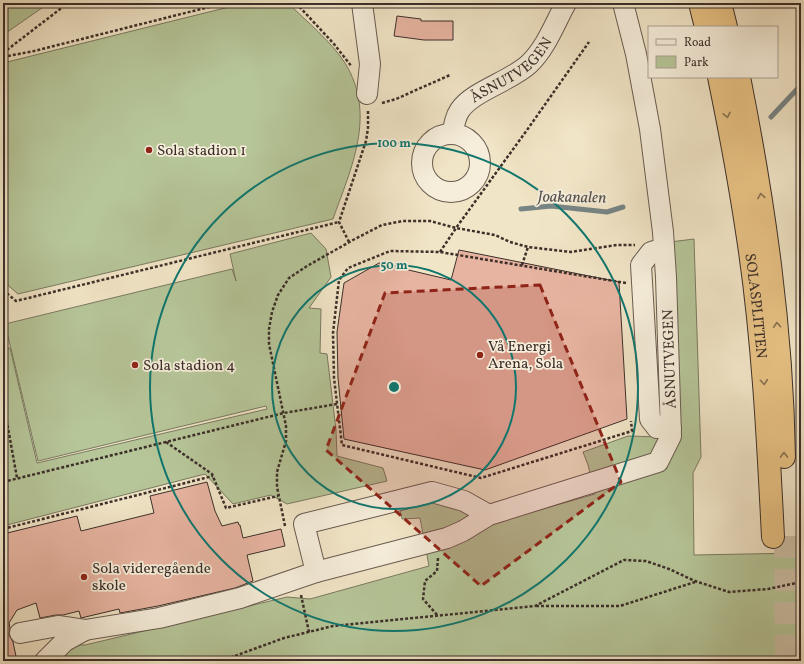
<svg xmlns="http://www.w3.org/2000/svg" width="804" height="664" viewBox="0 0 804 664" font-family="Vollkorn,serif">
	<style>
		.green { fill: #b6c699; stroke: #797a62 }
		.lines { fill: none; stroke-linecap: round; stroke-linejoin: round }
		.stream { stroke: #778484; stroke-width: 5 }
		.building { fill: #e7b4a1; stroke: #3c2f2a }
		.highway-tunnel { stroke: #cdc1a8; stroke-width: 22; stroke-dasharray: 22 11; stroke-linecap: butt }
		.minor-casing { stroke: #695c51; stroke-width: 22 }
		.highway-casing { stroke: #3c2f2a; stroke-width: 24 }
		.path { stroke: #3c2f2a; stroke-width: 2.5; stroke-dasharray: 3 2; stroke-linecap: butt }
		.minor { stroke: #f6eedb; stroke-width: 20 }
		.highway { stroke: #e8c284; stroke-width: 22 }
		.oneway { stroke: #897152 }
		.marked { fill: #8f2418; fill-opacity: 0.2; stroke: #8f2418; stroke-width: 3; stroke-dasharray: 8 5; stroke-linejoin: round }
		.ring { fill: none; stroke: #0f766e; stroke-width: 2 }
		.poi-dot { fill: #8f2418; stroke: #f6eedb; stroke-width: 1.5 }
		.labels { text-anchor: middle; stroke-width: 3.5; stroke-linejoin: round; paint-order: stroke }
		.street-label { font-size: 15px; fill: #3c2f2a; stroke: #f6eedb }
		.poi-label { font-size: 15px; fill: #3c2f2a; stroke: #f6eedb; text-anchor: start }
		.water-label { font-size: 16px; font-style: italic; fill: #555250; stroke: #f6eedb }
		.centre { fill: #0f766e; stroke: #f6eedb; stroke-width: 2 }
		.ring-label { font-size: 12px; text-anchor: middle; font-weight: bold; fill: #0f766e; stroke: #f6eedb; stroke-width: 3.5; stroke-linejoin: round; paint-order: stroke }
	</style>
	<rect width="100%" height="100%" fill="#f1e5c7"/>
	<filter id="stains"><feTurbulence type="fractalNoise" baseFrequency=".005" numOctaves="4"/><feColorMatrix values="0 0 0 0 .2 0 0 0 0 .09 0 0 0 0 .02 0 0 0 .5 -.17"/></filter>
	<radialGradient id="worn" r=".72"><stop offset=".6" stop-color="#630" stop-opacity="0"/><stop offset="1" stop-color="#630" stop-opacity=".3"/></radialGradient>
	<g class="green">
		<path d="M3 3H49L3 35Z"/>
		<path d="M245 3H288C306 21 331 41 345 63 377 115 351 168 333 219L18 294 3 281V63Z"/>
		<path d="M311 233 326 249 331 277 309 308 321 309 320 353 327 354 336 430 337 456 383 468 387 481 287 504 271 495 233 504 205 474 3 526V349L10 348 37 463 267 409 266 406 38 461 5 324 232 269 236 281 230 254Z"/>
		<path d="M694 239 701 457 693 473 694 555 801 553V661H57L74 645H85L287 597 310 599 429 566 420 518 402 519 399 506 440 499 487 525 595 494 588 465 583 452 628 436 662 437 670 242Z"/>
	</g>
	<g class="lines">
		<g class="stream">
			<path d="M771 117 801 85"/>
			<path d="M521 209 551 206 607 212 623 207"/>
		</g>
	</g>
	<g class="building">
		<path d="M397 16 421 19V21H453V40H424L394 36Z"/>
		<path d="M459 250 619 282 627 419 485 470 344 439 338 378 337 332 344 283 379 263 451 280Z"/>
		<path d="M207 482 215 511 222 526 238 522 239 525H240L243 538 281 529 285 546 247 555 253 581 235 588 158 606 120 613 119 609 81 618 79 611 63 615H56L40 618 36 603 17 610 9 623 10 628 9 635 13 642 17 661H3V534L77 516 81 531 154 513 150 496Z"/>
	</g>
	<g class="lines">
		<path class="highway-tunnel" d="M785 536 786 661"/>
		<g class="minor-casing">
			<g id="minor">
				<path d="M362 3 370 64 367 94"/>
				<path id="s1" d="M453 133C454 125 455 117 460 110 473 91 511 81 529 64 546 48 555 23 566 3"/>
				<circle cx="451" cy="163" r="29"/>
				<path d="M664 248 651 252 641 265 650 419 657 428H671"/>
				<path d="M489 515 464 501 432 492 304 524 316 572 447 538 463 531 489 515 658 462 671 436 666 277 663 232 650 129 636 54 623 3"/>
				<path d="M85 630 159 618 240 598 316 572"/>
				<path d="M20 633 58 626 85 630 65 641 45 661"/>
			</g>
		</g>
		<g class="highway-casing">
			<g id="highway">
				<path d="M700 3 706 27"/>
				<path d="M720 3 726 27"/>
				<path id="s2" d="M719 77C730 130 740 184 748 238 763 337 768 437 773 537"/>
				<path d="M739 77C764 203 782 328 784 457"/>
			</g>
		</g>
		<g class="path">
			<path d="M296 3 334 44 352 67"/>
			<path d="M3 53 68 3"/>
			<path d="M3 57 34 51 225 3"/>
			<path d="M382 103 396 99 450 75"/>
			<path d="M349 242 339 222 366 141 368 128V110"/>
			<path d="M440 252 456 228 527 130 589 42"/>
			<path d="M522 265 528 247"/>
			<path d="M626 283 440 252 390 251 348 268 339 280 333 333 334 378 342 445 481 478 632 431 631 421"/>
			<path d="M3 290 16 301 339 222"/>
			<path d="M3 411 6 417 17 478"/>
			<path d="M166 442 212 474 226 508 278 496"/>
			<path d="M3 482 284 413 337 404"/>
			<path d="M285 526 277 487V472L286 441V426L269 344V329L272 312 278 295 289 278 307 266 353 240 382 225 403 221H430L456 228 495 235 510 242 528 247 571 252 617 245H635"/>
			<path d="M3 529 213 476"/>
			<path d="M438 558 437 571 425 581 423 599 438 616"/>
			<path d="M301 595 309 632"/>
			<path d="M536 606H620L695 582"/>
			<path d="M221 661 284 638 333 626 535 606 624 560 646 561 669 569 695 581 729 592 768 589 801 582"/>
		</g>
		<use href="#minor" class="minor"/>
		<use href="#highway" class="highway"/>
	</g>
	<defs><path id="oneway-chevron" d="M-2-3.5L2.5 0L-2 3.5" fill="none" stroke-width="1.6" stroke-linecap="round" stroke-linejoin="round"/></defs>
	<g class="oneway">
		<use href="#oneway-chevron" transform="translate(727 115) rotate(78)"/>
		<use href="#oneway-chevron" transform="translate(761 196) rotate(-99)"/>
		<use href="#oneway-chevron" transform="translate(777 325) rotate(-94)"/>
		<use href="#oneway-chevron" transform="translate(764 382) rotate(85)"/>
		<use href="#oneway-chevron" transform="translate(784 455) rotate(-91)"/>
	</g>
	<path class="marked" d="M540 285 621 482 481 586 326 450 385 293Z"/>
	<g class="ring">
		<circle cx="394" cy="387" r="122"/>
		<circle cx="394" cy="387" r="244"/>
	</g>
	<g class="poi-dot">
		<circle cx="149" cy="150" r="4"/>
		<circle cx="480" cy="355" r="4"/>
		<circle cx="135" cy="365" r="4"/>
		<circle cx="84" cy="577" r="4"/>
	</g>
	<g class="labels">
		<g class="street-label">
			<text dy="5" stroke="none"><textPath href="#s1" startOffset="90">ÅSNUTVEGEN</textPath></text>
			<text dy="5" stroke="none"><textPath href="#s2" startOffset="232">SOLASPLITTEN</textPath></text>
			<text transform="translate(669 359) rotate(-92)" y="5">ÅSNUTVEGEN</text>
		</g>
		<g class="poi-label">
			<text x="157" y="155">Sola stadion 1</text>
			<text x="488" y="351">Vå Energi<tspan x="488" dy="17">Arena, Sola</tspan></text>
			<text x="143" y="370">Sola stadion 4</text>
			<text x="92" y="573">Sola videregående<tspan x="92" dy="17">skole</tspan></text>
		</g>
		<g class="water-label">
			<text transform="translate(572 196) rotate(1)" y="6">Joakanalen</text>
		</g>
	</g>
	<circle cx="394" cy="387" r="6" class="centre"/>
	<g class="ring-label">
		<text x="394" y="147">100 m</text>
		<text x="394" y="269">50 m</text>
	</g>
	<rect width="804" height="664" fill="none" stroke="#f1e5c7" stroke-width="16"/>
	<rect x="4" y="4" width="796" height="656" fill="none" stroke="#3c2f2a" stroke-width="2"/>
	<rect x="8" y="8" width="788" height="648" fill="none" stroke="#3c2f2a"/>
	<rect x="648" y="26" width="130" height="52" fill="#f6eedb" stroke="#aca294"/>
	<rect x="656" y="39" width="20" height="6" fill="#f6eedb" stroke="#aca294"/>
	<text x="684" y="46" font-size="12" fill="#3c2f2a">Road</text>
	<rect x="656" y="56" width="20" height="12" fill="#b6c699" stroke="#aca294"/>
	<text x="684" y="66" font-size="12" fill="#3c2f2a">Park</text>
	<rect width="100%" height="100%" filter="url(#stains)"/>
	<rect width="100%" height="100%" fill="url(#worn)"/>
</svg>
